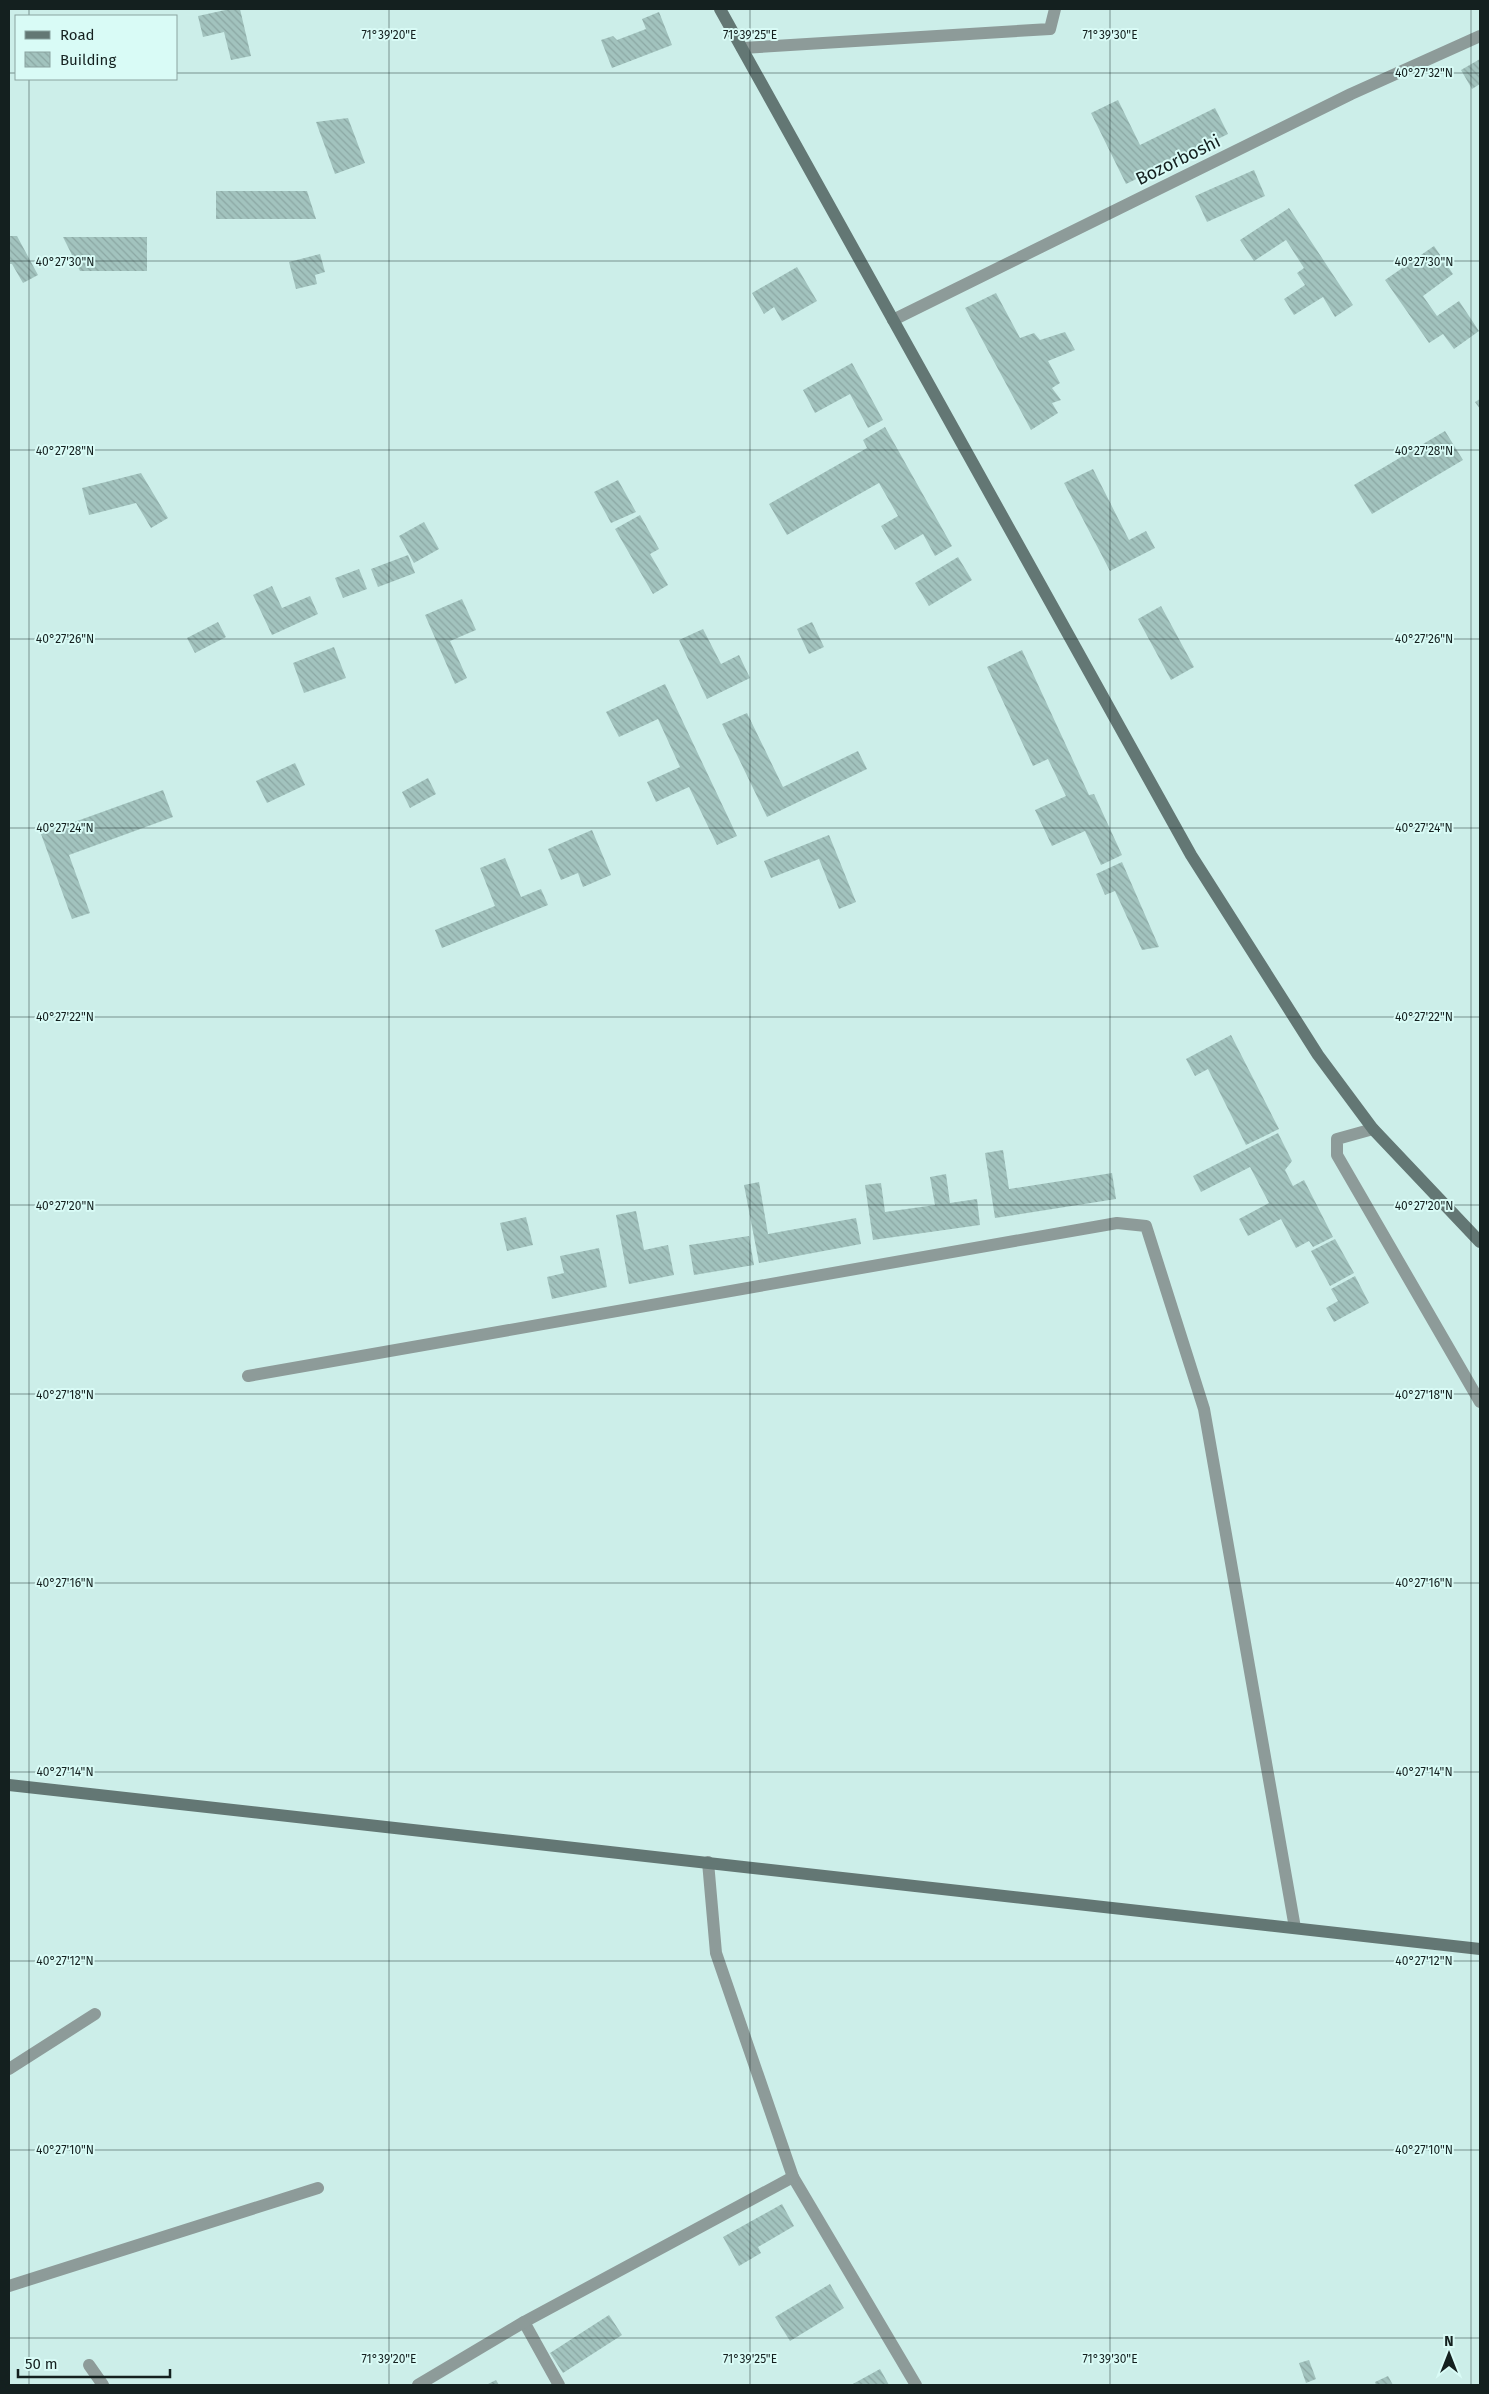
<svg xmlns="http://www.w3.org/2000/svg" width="1489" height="2394" viewBox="0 0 1489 2394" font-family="'Fira Sans',sans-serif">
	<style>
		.building { fill: url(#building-back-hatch) }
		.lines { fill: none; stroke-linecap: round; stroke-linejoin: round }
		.street { stroke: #8d9b99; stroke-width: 12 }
		.secondary { stroke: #637774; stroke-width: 12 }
		.ticks { fill: none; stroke: #14201f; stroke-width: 1; stroke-opacity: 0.45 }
		.labels { text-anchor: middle; stroke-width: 4; stroke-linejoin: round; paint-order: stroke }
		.street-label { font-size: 18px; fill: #14201f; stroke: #d9fbf6 }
		.ticks-label { font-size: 12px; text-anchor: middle; fill: #14201f; stroke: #d9fbf6; stroke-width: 4; stroke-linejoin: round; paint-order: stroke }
	</style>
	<defs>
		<pattern id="building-back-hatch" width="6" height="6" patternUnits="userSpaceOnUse" patternTransform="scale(1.25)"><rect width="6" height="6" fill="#a2c3be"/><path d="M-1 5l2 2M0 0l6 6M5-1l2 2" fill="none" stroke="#8ba7a3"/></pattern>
	</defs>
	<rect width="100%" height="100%" fill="#cceee9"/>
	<g class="building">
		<path d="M230 9H240L251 56 231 60 224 32 203 37 198 16Z"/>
		<path d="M659 12 672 45 612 68 601 40 613 36 617 40 646 29 642 19Z"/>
		<path d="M1480 59V84L1472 89 1461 70Z"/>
		<path d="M1118 100 1140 145 1215 108 1228 134 1126 184 1091 113Z"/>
		<path d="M348 118 365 163 335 174 316 122Z"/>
		<path d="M1254 170 1265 196 1207 222 1195 196Z"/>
		<path d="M216 191H307L316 219H216Z"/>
		<path d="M1289 208 1353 305 1335 317 1323 297 1294 315 1284 299 1305 285 1297 273 1304 268 1286 240 1254 261 1240 240Z"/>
		<path d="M9 236H17L38 275 23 283 12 264H9Z"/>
		<path d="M63 237H147V271H80Z"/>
		<path d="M1434 246 1453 274 1423 296 1437 316 1459 301 1479 331 1454 349 1443 334 1429 343 1385 280Z"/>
		<path d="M320 254 325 272 315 275 317 284 296 289 289 262Z"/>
		<path d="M797 267 817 301 782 321 774 307 764 314 752 293Z"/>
		<path d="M996 293 1020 338 1034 333 1040 340 1065 332 1075 350 1048 361 1060 383 1052 388 1061 400 1052 403 1058 413 1031 430 965 308Z"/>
		<path d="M852 363 883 420 868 428 850 394 815 413 803 390Z"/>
		<path d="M1480 399V409L1475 402Z"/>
		<path d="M885 427 952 546 935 556 923 534 895 550 881 526 898 516 879 483 787 535 769 504 867 448 863 440Z"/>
		<path d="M1445 431 1463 460 1372 514 1354 485Z"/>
		<path d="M1093 469 1129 540 1146 531 1155 548 1110 571 1064 483Z"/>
		<path d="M141 473 168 518 151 528 136 503 89 515 82 488Z"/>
		<path d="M618 480 636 512 611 523 594 492Z"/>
		<path d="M640 515 659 549 650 554 668 585 653 594 615 529Z"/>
		<path d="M424 522 439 549 414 563 399 536Z"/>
		<path d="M408 555 415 573 378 587 371 569Z"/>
		<path d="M958 557 972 580 929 606 915 583Z"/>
		<path d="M359 569 367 589 343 598 335 578Z"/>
		<path d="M272 586 282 608 310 596 318 614 272 635 253 595Z"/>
		<path d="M462 599 476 630 450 641 467 678 455 684 425 615Z"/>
		<path d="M1161 606 1194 667 1171 680 1138 619Z"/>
		<path d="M218 622 226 637 195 653 187 638Z"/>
		<path d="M812 622 824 647 809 654 797 629Z"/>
		<path d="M703 629 721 664 739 655 750 678 707 699 679 640Z"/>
		<path d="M334 647 346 678 304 693 293 663Z"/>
		<path d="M1022 650 1089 795 1094 794 1122 855 1101 865 1085 831 1052 846 1035 810 1066 796 1048 759 1033 766 987 667Z"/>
		<path d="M665 684 737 836 717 845 689 787 656 802 647 782 680 767 658 719 619 737 606 712Z"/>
		<path d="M747 713 783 787 858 751 867 769 767 817 722 724Z"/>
		<path d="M295 763 305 785 267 803 256 781Z"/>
		<path d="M428 778 436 794 410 808 402 792Z"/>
		<path d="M163 790 173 817 69 855 90 913 72 919 41 834Z"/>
		<path d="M592 830 611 875 583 887 578 873 561 880 548 849Z"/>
		<path d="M829 835 856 902 839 909 819 859 771 878 764 861Z"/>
		<path d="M505 858 521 897 541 889 548 905 442 948 435 930 495 906 480 868Z"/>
		<path d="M1122 862 1159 947 1142 950 1115 891 1105 895 1096 874Z"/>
		<path d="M1231 1035 1279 1129 1246 1145 1208 1069 1195 1076 1186 1059Z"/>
		<path d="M1278 1133 1292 1161 1285 1170 1293 1186 1304 1180 1333 1237 1313 1247 1309 1241 1296 1248 1281 1219 1248 1236 1239 1219 1269 1203 1250 1167 1201 1192 1193 1176Z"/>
		<path d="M1003 1150 1009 1189 1112 1173 1116 1199 995 1218 985 1153Z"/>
		<path d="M946 1174 950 1203 977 1199 980 1225 873 1240 865 1185 881 1183 885 1212 935 1205 930 1177Z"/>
		<path d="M759 1182 768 1234 856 1218 861 1244 759 1263 744 1185Z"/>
		<path d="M636 1211 644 1250 668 1245 674 1275 629 1284 616 1215Z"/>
		<path d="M526 1217 533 1245 507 1251 500 1223Z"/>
		<path d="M749 1236 754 1265 694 1275 689 1245Z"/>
		<path d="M1335 1239 1354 1273 1330 1286 1311 1251Z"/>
		<path d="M599 1248 607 1287 552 1299 547 1277 564 1273 560 1256Z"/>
		<path d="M1355 1276 1369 1303 1334 1322 1326 1308 1338 1301 1331 1289Z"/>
		<path d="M782 2204 794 2226 758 2247 761 2253 739 2266 723 2237Z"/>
		<path d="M830 2284 844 2308 790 2341 775 2317Z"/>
		<path d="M609 2315 622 2335 563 2373 550 2353Z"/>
		<path d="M1309 2360 1316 2379 1306 2383 1299 2363Z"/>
		<path d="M880 2369 889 2385H851Z"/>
		<path d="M1388 2376 1393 2385H1376L1375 2382Z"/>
		<path d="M496 2380 499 2385H486Z"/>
	</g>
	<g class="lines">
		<g class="street">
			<path d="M742 48 1050 29 1055 9"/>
			<path d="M893 320 1351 94 1480 36"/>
			<path d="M1373 1129 1337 1139V1155L1480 1402"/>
			<path d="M248 1376 1117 1223 1146 1226 1204 1409 1295 1928"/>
			<path d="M708 1862 716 1953 793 2177 916 2385"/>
			<path d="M9 2069 95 2014"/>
			<path d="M9 2286 318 2188"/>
			<path d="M524 2322 559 2385"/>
			<path d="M89 2365 103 2385"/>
			<path d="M418 2385 524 2322 793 2177"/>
		</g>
		<g class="secondary">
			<path d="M720 9 1191 855 1318 1055 1373 1129 1480 1242"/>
			<path d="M9 1785 1480 1949"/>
		</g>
	</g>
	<path class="ticks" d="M29 9V16M389 9V2385M750 9V2385M1110 9V2385M1471 9V2385M9 73H16M176 73H1480M29 79V2385M9 261H1480M9 450H1480M9 639H1480M9 828H1480M9 1017H1480M9 1205H1480M9 1394H1480M9 1583H1480M9 1772H1480M9 1961H1480M9 2150H1480M9 2338H1480"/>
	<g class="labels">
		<g class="street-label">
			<text transform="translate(1178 160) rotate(-26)" y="6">Bozorboshi</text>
		</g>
	</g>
	<g class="ticks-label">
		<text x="389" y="39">71°39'20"E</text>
		<text x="750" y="39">71°39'25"E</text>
		<text x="1110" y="39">71°39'30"E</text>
		<text x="1424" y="77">40°27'32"N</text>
		<text x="65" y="266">40°27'30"N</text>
		<text x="1424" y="266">40°27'30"N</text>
		<text x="65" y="455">40°27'28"N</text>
		<text x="1424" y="455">40°27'28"N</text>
		<text x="65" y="643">40°27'26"N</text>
		<text x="1424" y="643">40°27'26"N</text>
		<text x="65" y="832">40°27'24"N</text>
		<text x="1424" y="832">40°27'24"N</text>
		<text x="65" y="1021">40°27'22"N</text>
		<text x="1424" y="1021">40°27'22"N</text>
		<text x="65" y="1210">40°27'20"N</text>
		<text x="1424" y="1210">40°27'20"N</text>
		<text x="65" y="1399">40°27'18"N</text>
		<text x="1424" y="1399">40°27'18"N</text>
		<text x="65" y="1587">40°27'16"N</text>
		<text x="1424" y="1587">40°27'16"N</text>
		<text x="65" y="1776">40°27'14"N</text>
		<text x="1424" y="1776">40°27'14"N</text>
		<text x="65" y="1965">40°27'12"N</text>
		<text x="1424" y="1965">40°27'12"N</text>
		<text x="65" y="2154">40°27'10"N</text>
		<text x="1424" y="2154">40°27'10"N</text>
		<text x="389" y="2363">71°39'20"E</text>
		<text x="750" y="2363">71°39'25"E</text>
		<text x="1110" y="2363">71°39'30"E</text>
	</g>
	<rect width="1489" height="2394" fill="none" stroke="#14201f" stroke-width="20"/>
	<rect x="15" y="15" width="162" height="65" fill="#d9fbf6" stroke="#8aa3a0"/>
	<rect x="25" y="31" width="25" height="8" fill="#637774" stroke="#8aa3a0"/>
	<text x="60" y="40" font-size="15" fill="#14201f">Road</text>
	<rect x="25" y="52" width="25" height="15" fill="url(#building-back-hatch)" stroke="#8aa3a0"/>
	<text x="60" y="65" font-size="15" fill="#14201f">Building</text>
	<g transform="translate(1449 2354)" stroke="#d9fbf6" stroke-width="4" paint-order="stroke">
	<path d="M0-4L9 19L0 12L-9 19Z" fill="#14201f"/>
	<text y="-8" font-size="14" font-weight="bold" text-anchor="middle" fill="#14201f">N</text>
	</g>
	<path d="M18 2369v8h152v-8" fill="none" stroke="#14201f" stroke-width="2.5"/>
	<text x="25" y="2369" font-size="15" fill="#14201f" stroke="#d9fbf6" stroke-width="4" paint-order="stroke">50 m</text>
</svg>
